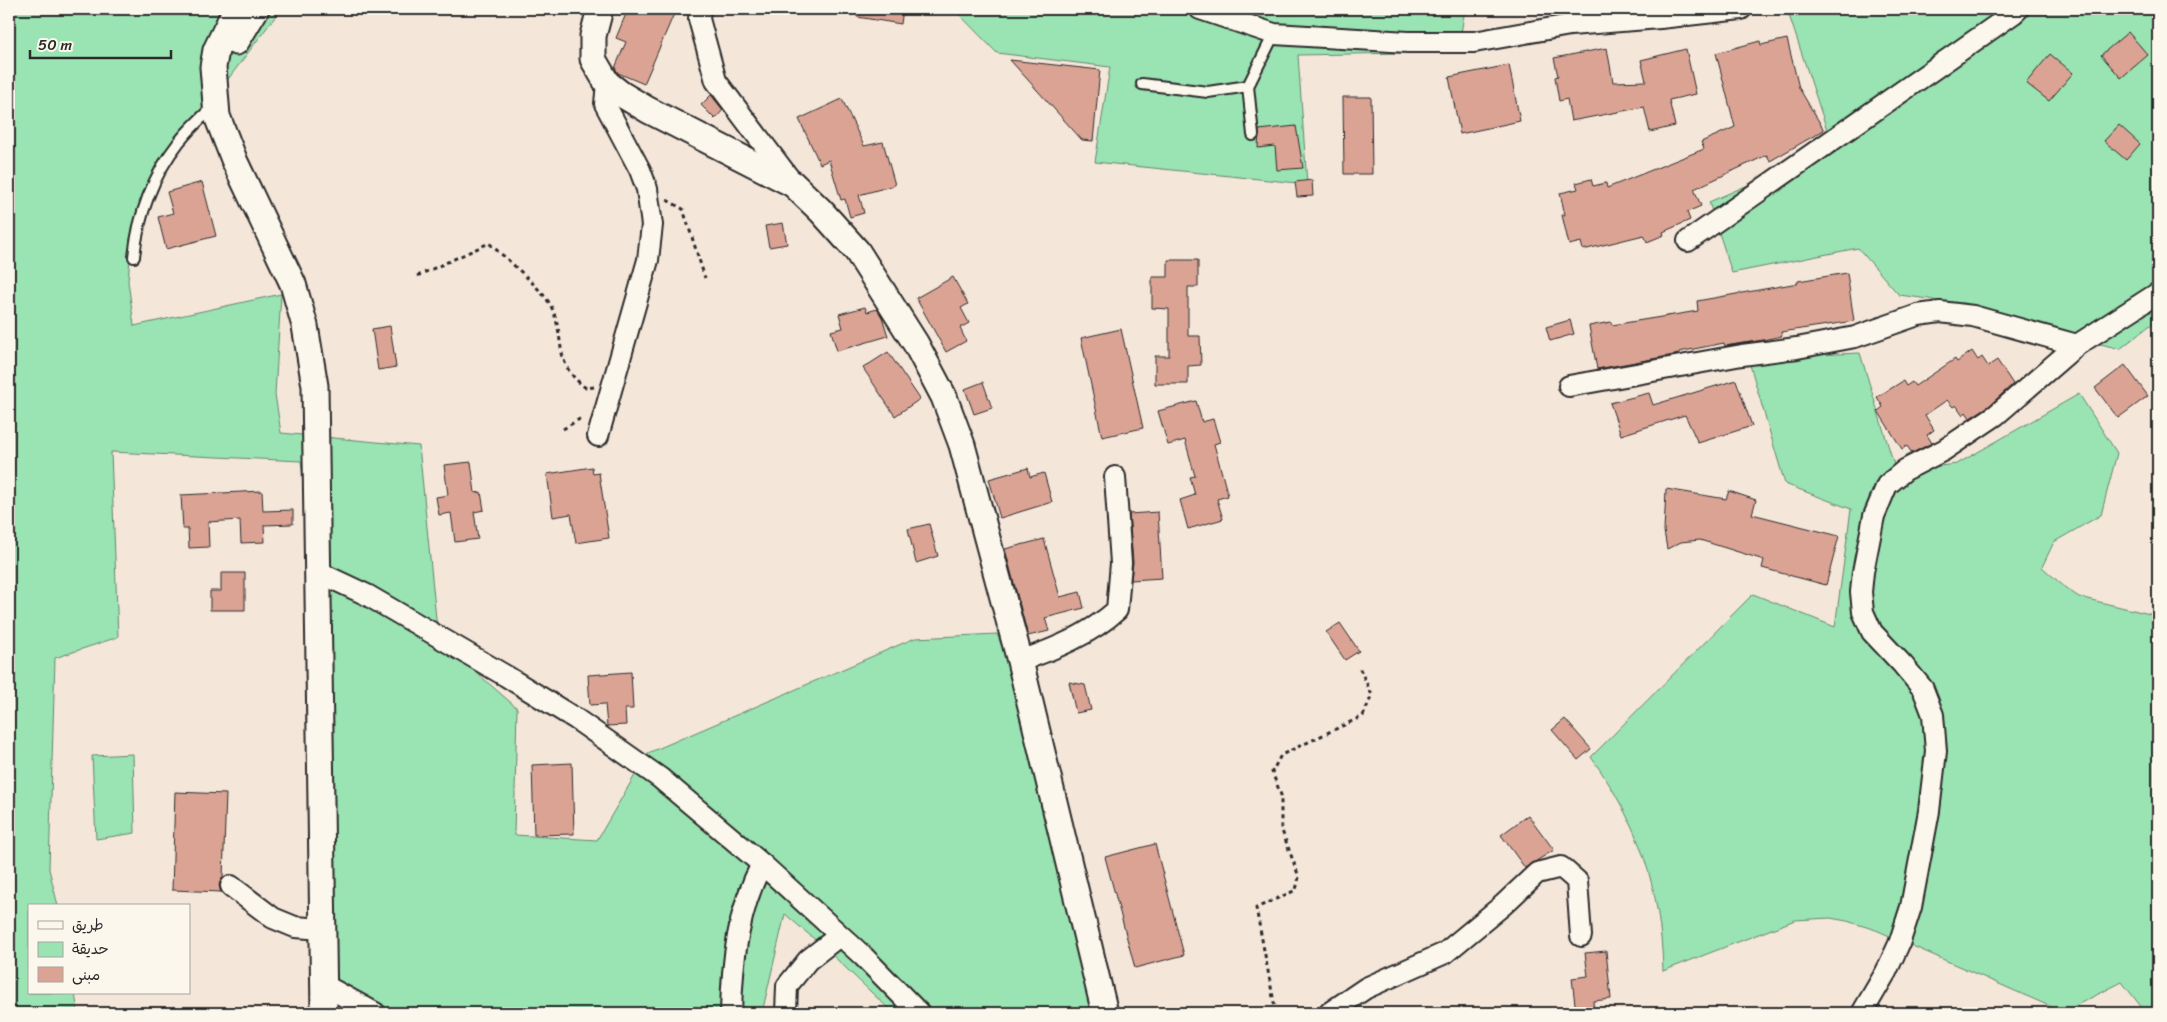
<svg xmlns="http://www.w3.org/2000/svg" width="2167" height="1022" viewBox="0 0 2167 1022" font-family="Sriracha,'Playpen Sans Arabic',sans-serif">
	<style>
		.green { fill: #9ae3b2; stroke: #62876e }
		.building { fill: #dba394; stroke: #2b2b2b }
		.lines { fill: none; stroke-linecap: round; stroke-linejoin: round }
		.service-casing { stroke: #2b2b2b; stroke-width: 14 }
		.minor-casing { stroke: #2b2b2b; stroke-width: 24 }
		.tertiary-casing { stroke: #2b2b2b; stroke-width: 29 }
		.path { stroke: #2b2b2b; stroke-width: 3; stroke-dasharray: 4 4; stroke-linecap: butt }
		.service { stroke: #fbf7ec; stroke-width: 10 }
		.minor { stroke: #fbf7ec; stroke-width: 20 }
		.tertiary { stroke: #fbf7ec; stroke-width: 25 }
	</style>
	<rect width="100%" height="100%" fill="#f5e6da"/>
	<filter id="ink" filterUnits="userSpaceOnUse"><feTurbulence type="fractalNoise" baseFrequency=".02" numOctaves="2"/><feDisplacementMap in="SourceGraphic" scale="10" xChannelSelector="R" yChannelSelector="G"/><feConvolveMatrix kernelMatrix="1 2 1 2 8 2 1 2 1" color-interpolation-filters="sRGB"/></filter>
	<g filter="url(#ink)">
		<g class="green">
			<path d="M9 9H281L204 111 171 148 130 258 128 281 134 326 281 294 275 394 281 433 419 446 438 639 517 708 514 835 597 840 648 753 915 638 997 634 1042 746 1095 1013H893L827 950 785 914 762 1013H392L335 982 317 599 301 461 111 452 118 637 55 658 49 869 58 906H29V993H75L78 1013H9Z"/>
			<path d="M954 9H1465L1458 52 1298 55 1307 184 1095 162 1110 67 997 53Z"/>
			<path d="M1811 9H2158V319L2120 349 1929 299 1899 295 1858 248 1732 273 1709 202 1833 148 1789 15Z"/>
			<path d="M1860 353 1896 471 1957 464 2079 394 2117 453 2101 515 2054 542 2042 567 2067 589 2079 597 2158 616V1013H2146L2122 982 2063 1012 1876 930 1847 921 1830 918 1795 920 1663 971C1661 889 1639 824 1591 757L1753 594 1835 627 1851 509 1785 484 1748 358Z"/>
			<path d="M133 754 135 833 96 839 92 756Z"/>
		</g>
		<g class="building">
			<path d="M628 9H676L644 84 618 73 615 68 626 42 616 38Z"/>
			<path d="M858 9H903L901 24 857 17Z"/>
			<path d="M2128 32 2148 55 2121 78 2101 55Z"/>
			<path d="M1787 39 1799 88 1824 130 1770 161 1767 155 1694 189 1701 206 1687 212 1690 220 1663 232 1664 235 1647 242 1644 235 1583 250 1581 242 1569 245 1562 215H1565L1560 193 1578 189 1576 183 1591 179 1593 186 1606 183 1607 188 1704 149 1701 142 1735 127 1716 53 1760 41 1761 45Z"/>
			<path d="M1607 48 1613 82 1646 81 1641 60 1686 49 1696 94 1669 100 1675 126 1650 132 1644 107 1571 121 1567 99 1559 101 1555 77 1558 76 1554 58Z"/>
			<path d="M2050 54 2073 73 2049 101 2026 83Z"/>
			<path d="M1010 60 1100 70 1093 141 1082 140Z"/>
			<path d="M1509 65 1520 121 1460 134 1449 77Z"/>
			<path d="M711 95 723 110 715 119 701 105Z"/>
			<path d="M1343 97H1371L1372 174H1344Z"/>
			<path d="M842 99 864 146 883 142 895 185 859 195 864 213 850 217 845 199 841 200 829 160 820 164 799 119Z"/>
			<path d="M2119 125 2140 144 2126 160 2104 141Z"/>
			<path d="M1296 126 1303 168 1277 170 1275 146 1258 148 1259 130Z"/>
			<path d="M1312 180 1313 196 1297 197 1295 182Z"/>
			<path d="M202 182 216 236 166 249 158 217 173 213 167 192Z"/>
			<path d="M783 223 787 244 769 247 765 226Z"/>
			<path d="M1168 260H1198V287H1188V336H1200L1201 365 1188 366V384H1155V356H1169V309L1152 308V277H1168Z"/>
			<path d="M1847 273 1854 321 1781 332 1782 336 1763 340 1725 346 1724 343 1679 352V354L1597 369 1589 326 1611 322 1612 325 1698 311 1697 301 1798 283V281Z"/>
			<path d="M953 277 968 304 961 308 969 323 960 328 966 341 946 352 916 298Z"/>
			<path d="M865 307 867 312 877 309 882 317 888 336 837 351 831 331 843 328 839 314Z"/>
			<path d="M1570 320 1574 334 1550 341 1546 327Z"/>
			<path d="M390 326 396 367 378 370 372 329Z"/>
			<path d="M1121 329 1143 428 1102 437 1081 338Z"/>
			<path d="M1972 351 1978 360 1982 357 1988 366 1997 360 2013 384 1989 406 1970 418 1966 412 1963 415 1956 405 1953 407 1947 400 1925 415 1934 430 1927 435 1932 443 1912 453 1907 446 1902 449 1878 411 1883 407 1877 397 1903 381 1906 386 1912 382 1915 386 1955 359 1957 362Z"/>
			<path d="M888 352 920 399 895 416 863 368Z"/>
			<path d="M2125 365 2148 396 2118 418 2095 388Z"/>
			<path d="M1736 380 1752 426 1698 443 1685 415 1621 435 1610 403 1649 393 1653 405Z"/>
			<path d="M983 382 992 408 974 414 965 389Z"/>
			<path d="M1196 401 1202 422 1213 419 1220 442 1214 444 1228 496 1217 499 1223 519 1188 529 1180 500 1195 495 1190 477 1195 476 1185 440 1168 445 1158 411Z"/>
			<path d="M471 462 475 493 481 492 484 510 474 512 478 539 455 542 451 513 439 515 436 497 448 495 444 465Z"/>
			<path d="M592 467 593 474 599 473 609 538 576 543 571 514 553 517 547 474Z"/>
			<path d="M1028 468 1030 477 1044 473 1052 502 1000 518 989 479Z"/>
			<path d="M1666 489 1726 499 1729 491 1756 500 1752 514 1839 536 1826 585 1762 568 1764 560 1700 540 1681 542 1667 549 1664 531Z"/>
			<path d="M262 491 263 511 293 510V524L264 525 265 542 241 543 240 520 208 522 209 547 189 548 188 529H183L181 495Z"/>
			<path d="M1158 512 1162 578 1131 580 1133 562 1129 514Z"/>
			<path d="M929 524 938 556 916 563 908 529Z"/>
			<path d="M1044 539 1060 597 1080 592 1084 608 1045 618 1049 631 1028 636 1005 549Z"/>
			<path d="M221 573H245V610H210V591H221Z"/>
			<path d="M1340 623 1359 651 1345 660 1326 632Z"/>
			<path d="M631 672 633 709H625L626 725 607 726 605 704 590 705 588 675Z"/>
			<path d="M1069 682 1085 685 1091 710 1076 713Z"/>
			<path d="M1565 719 1591 749 1578 760 1552 730Z"/>
			<path d="M572 763 574 834 534 835 532 765Z"/>
			<path d="M175 792 226 794 223 877 219 885 221 892 172 890Z"/>
			<path d="M1528 815 1554 850 1525 868 1501 835Z"/>
			<path d="M1155 844 1184 955 1135 968 1105 857Z"/>
			<path d="M1606 951 1611 999 1593 1001 1594 1013H1576L1572 978 1588 976 1585 953Z"/>
		</g>
		<g class="lines">
			<g class="service-casing">
				<g id="service">
					<path d="M1142 84 1208 92 1248 86"/>
					<path d="M1253 135 1248 86 1274 34"/>
					<path d="M134 257C138 216 153 175 179 142 189 129 202 117 214 106"/>
				</g>
			</g>
			<g class="minor-casing">
				<g id="minor">
					<path d="M700 9 699 19 716 81 792 182"/>
					<path d="M1200 9 1274 34 1408 42H1474L1570 25 1660 18 1741 9"/>
					<path d="M1688 241 2014 13 2018 9"/>
					<path d="M1569 386 1742 355 1797 348 1855 337 1918 315 1940 312 1973 316 2077 345"/>
					<path d="M598 436 648 260 652 225 647 189 640 170 605 104 607 83"/>
					<path d="M318 572 367 595 506 676 576 719 660 778 762 864 863 956 919 1013"/>
					<path d="M1020 661C1055 649 1089 635 1117 610L1121 563 1115 477"/>
					<path d="M231 886 273 918 295 927 323 929"/>
					<path d="M324 985 375 1013"/>
					<path d="M731 1013C732 962 738 909 762 864"/>
					<path d="M786 1013 787 986 808 960 839 936"/>
					<path d="M1329 1013 1366 988 1445 953 1503 905 1537 873 1561 867 1577 881 1581 936"/>
					<path d="M1862 1013 1886 972 1899 944 1911 907 1929 811 1936 751 1933 715 1923 689 1903 665 1872 632 1863 612 1861 592 1863 572 1874 516 1887 485 1905 470 1944 450 1996 415 2077 345 2158 293"/>
				</g>
			</g>
			<g class="tertiary-casing">
				<g id="tertiary">
					<path d="M236 9 216 50 213 67 217 116 235 162 293 284 305 326 315 386 324 1013"/>
					<path d="M600 9 593 36V59L607 83 621 94 648 110 793 184 821 211 857 251 916 344 944 397 962 445 1020 661 1105 1013"/>
					<path d="M236 42 256 9"/>
				</g>
			</g>
			<g class="path">
				<path d="M667 200 683 209 705 278"/>
				<path d="M417 276 489 243C506 259 541 287 551 306 567 340 551 362 586 388L594 387"/>
				<path d="M563 429 583 417"/>
				<path d="M1276 1013 1256 908 1296 890 1299 877 1281 828V795L1272 772 1281 755 1363 716 1372 695 1358 665"/>
			</g>
			<use href="#service" class="service"/>
			<use href="#minor" class="minor"/>
			<use href="#tertiary" class="tertiary"/>
		</g>
	</g>
	<rect width="2167" height="1022" fill="none" stroke="#fbf7ec" stroke-width="30"/>
	<rect x="15" y="15" width="2137" height="992" fill="none" stroke="#2b2b2b" stroke-width="2" filter="url(#ink)"/>
	<rect x="28" y="904" width="162" height="90" fill="#fbf7ec" stroke="#a8a59f"/>
	<rect x="38" y="921" width="25" height="8" fill="#fbf7ec" stroke="#a8a59f"/>
	<text x="72" y="930" font-size="15" fill="#2b2b2b">طريق</text>
	<rect x="38" y="942" width="25" height="15" fill="#9ae3b2" stroke="#a8a59f"/>
	<text x="72" y="954" font-size="15" fill="#2b2b2b">حديقة</text>
	<rect x="38" y="967" width="25" height="15" fill="#dba394" stroke="#a8a59f"/>
	<text x="72" y="980" font-size="15" fill="#2b2b2b">مبنى</text>
	<path d="M30 50v8h141v-8" fill="none" stroke="#2b2b2b" stroke-width="2.5"/>
	<text x="38" y="50" font-size="15" fill="#2b2b2b" stroke="#fbf7ec" stroke-width="4" paint-order="stroke">50 m</text>
</svg>
